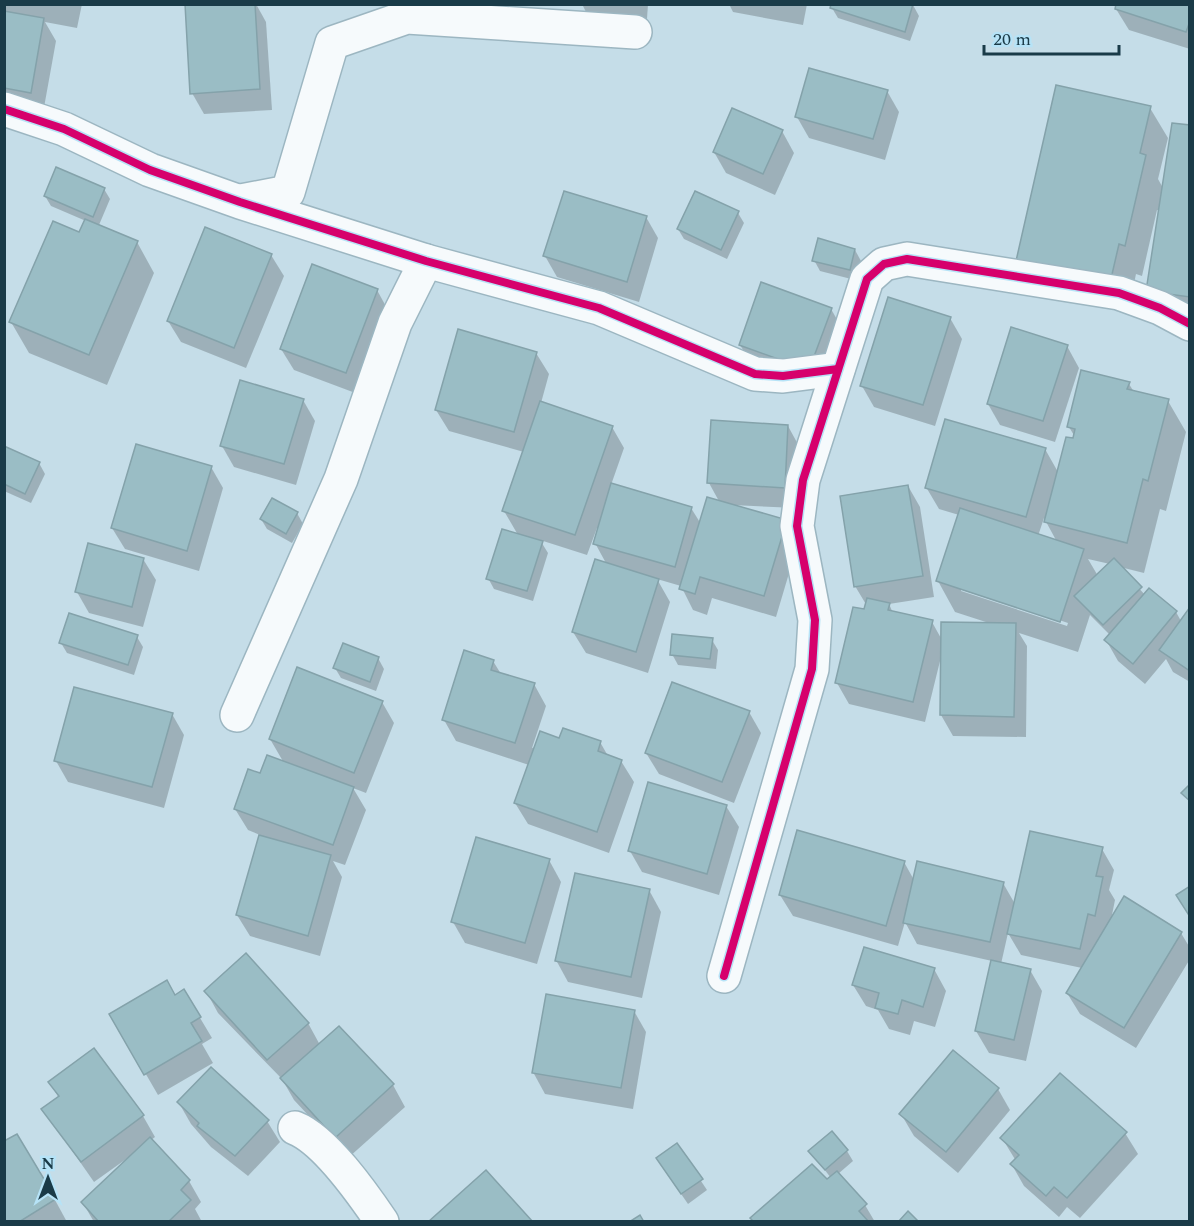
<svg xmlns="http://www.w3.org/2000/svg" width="1194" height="1226" viewBox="0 0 1194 1226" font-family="Spectral,serif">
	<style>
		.shadow { fill: #0003; fill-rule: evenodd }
		.building { fill: #9abdc5; stroke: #84a2aa; stroke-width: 1.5 }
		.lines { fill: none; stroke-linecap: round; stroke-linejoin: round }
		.street-casing { stroke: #9cb6c1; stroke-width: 36 }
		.street { stroke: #f6fafc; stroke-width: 33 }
		.cycleway-casing { stroke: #b6e3f7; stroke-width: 11 }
		.cycleway { stroke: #d6006c; stroke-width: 8 }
	</style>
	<rect width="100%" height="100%" fill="#c5dde8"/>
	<g class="shadow">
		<path d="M4 4H82L77 28 45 22 56 41 43 113 4 107Z"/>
		<path d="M201 4H256L266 22 272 110 204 114 192 93Z"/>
		<path d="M582 4H648L647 19 587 14Z"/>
		<path d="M729 4H807L803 25 733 12Z"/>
		<path d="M1190 4V49L1129 30 1116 9Z"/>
		<path d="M913 5 919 16 910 41 838 18 832 8Z"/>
		<path d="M887 91 899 112 885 160 809 138 797 117Z"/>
		<path d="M1150 108 1168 138 1158 179 1163 188 1190 127V325L1165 321 1160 211 1157 210 1142 276 1136 274 1128 313 1035 292Z"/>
		<path d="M782 131 794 153 775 195 726 173 714 152Z"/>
		<path d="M104 189 110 199 99 225 137 242 154 273 107 385 29 353 11 322 79 234 86 221 51 206 45 196Z"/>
		<path d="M738 213 744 223 727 259 684 239 678 229Z"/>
		<path d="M646 217 658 238 639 302 557 277 545 256Z"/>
		<path d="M855 250 861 261 855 280 820 271 814 260Z"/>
		<path d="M271 255 284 276 246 368 181 342 168 321Z"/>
		<path d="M377 290 389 312 358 394 294 370 281 349Z"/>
		<path d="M831 309 843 330 821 390 753 366 740 345Z"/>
		<path d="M950 318 962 339 935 426 874 407 862 386Z"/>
		<path d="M1067 346 1079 368 1055 442 1000 425 988 404Z"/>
		<path d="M536 353 549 374 541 403 612 427 624 448 611 485 691 508 701 524 720 503 709 483 788 426 800 448 796 508 732 505 798 543 776 617 712 598 707 615 693 610 681 586 657 579 670 602 648 673 586 653 573 632 607 565 595 543 599 529 597 528 587 555 540 540 548 553 533 601 494 589 488 578 518 535 504 511 524 452 449 431 436 410Z"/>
		<path d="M1129 384 1134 392 1168 401 1186 432 1166 511 1160 509 1144 573 1120 567 1145 595 1176 612 1181 621 1190 609V682L1173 672 1166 659 1145 684 1118 661 1106 640 1110 635 1090 615 1078 652 1019 633 1027 646 1026 737 953 736 941 715V657L925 722 849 704 837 683 867 606 855 586 908 486 920 507 934 597 889 604 893 613 932 622 942 640 992 624 955 612 938 581 959 515 939 509 926 487 1045 449 1058 472 1075 437 1069 427ZM1044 518 1057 542 1038 536ZM1088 559 1110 564 1098 576ZM961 587 1068 623 1067 626 961 591Z"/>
		<path d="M303 400 315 421 296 485 234 467 222 446Z"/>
		<path d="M4 448 39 463 45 474 31 503 4 491Z"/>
		<path d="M211 467 223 488 199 571 125 549 112 528Z"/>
		<path d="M297 513 303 524 292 543 267 529 261 519Z"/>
		<path d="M143 559 156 580 143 627 89 613 77 592Z"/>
		<path d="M137 637 143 647 134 675 67 653 61 643Z"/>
		<path d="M712 640 718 650 716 669 678 665 672 654Z"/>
		<path d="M378 658 384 669 376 691 341 678 335 668Z"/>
		<path d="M493 661 501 674 534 684 546 706 532 748 560 740 600 742 608 756 621 761 634 782 609 853 528 824 515 803 529 765 456 741 444 720Z"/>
		<path d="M382 702 394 723 366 793 353 788 366 810 345 865 333 861 342 877 320 956 250 936 237 915 260 835 248 830 235 809 261 775 284 763 270 739Z"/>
		<path d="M749 712 761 733 734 803 659 774 646 753Z"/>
		<path d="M172 714 184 735 164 808 68 782 56 761Z"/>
		<path d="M726 806 739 827 719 895 642 872 630 851Z"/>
		<path d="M1102 849 1114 870 1109 890 1115 900 1111 920 1181 933 1190 948V959L1136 1048 1080 1014 1067 993 1082 968 1021 955 1008 933 1001 964 1030 970 1042 991 1026 1061 989 1053 976 1031 992 961 917 944 905 922 898 946 793 916 780 895 904 862 914 880 1003 883 1015 904Z"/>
		<path d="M549 860 561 882 537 964 465 943 453 922Z"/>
		<path d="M649 890 661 912 642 998 568 982 556 960Z"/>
		<path d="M934 969 946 991 935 1027 914 1021 910 1035 889 1029 878 1010 866 1006 853 985Z"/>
		<path d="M184 991 212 1038 202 1044 213 1063 158 1095 111 1014 175 997Z"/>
		<path d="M206 991 308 1023 320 1045 339 1028 393 1085 405 1107 348 1158 294 1100 282 1079 218 1013Z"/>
		<path d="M634 1011 646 1032 633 1109 545 1094 533 1072Z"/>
		<path d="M94 1050 143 1116 155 1137 151 1140 189 1181 201 1202 195 1209 202 1222H94L83 1203 130 1158 129 1157 94 1182 43 1109 59 1098 50 1083Z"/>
		<path d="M953 1052 998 1089 1010 1110 958 1173 914 1136 901 1114Z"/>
		<path d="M179 1103 267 1121 280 1142 248 1176 211 1147 191 1124Z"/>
		<path d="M1125 1133 1138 1154 1080 1218 1067 1207 1059 1217 1024 1186 1012 1165 1016 1161 1002 1138Z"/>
		<path d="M16 1136 55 1200 67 1222H4Z"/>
		<path d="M677 1145 707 1190 688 1204 664 1169Z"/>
		<path d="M810 1151H847L853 1161 838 1174 865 1205 875 1222H754L831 1178Z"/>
	</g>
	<g class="building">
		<path d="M185 4H255L260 89 190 94Z"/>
		<path d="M831 4H913L905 32 830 8Z"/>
		<path d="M1116 4H1190V21L1186 32 1115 9Z"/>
		<path d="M4 11 44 18 31 93 4 88Z"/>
		<path d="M809 68 888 90 873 139 795 117Z"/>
		<path d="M1056 85 1151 106 1140 153 1146 155 1125 246 1119 244 1110 283 1016 261Z"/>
		<path d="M732 108 783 130 763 174 713 152Z"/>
		<path d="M1172 123 1190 125V297L1146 291Z"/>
		<path d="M56 167 105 188 93 217 44 196Z"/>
		<path d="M564 191 647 216 627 282 543 256Z"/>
		<path d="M695 191 739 211 721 250 677 229Z"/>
		<path d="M85 219 138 241 89 355 9 322 53 221 79 232Z"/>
		<path d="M205 227 272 254 234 348 167 321Z"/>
		<path d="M818 238 855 249 850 270 812 261Z"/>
		<path d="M312 264 378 289 346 373 280 349Z"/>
		<path d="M761 282 832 308 809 370 739 345Z"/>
		<path d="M888 297 951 317 923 405 860 386Z"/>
		<path d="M1011 327 1068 345 1043 421 987 404Z"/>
		<path d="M458 329 537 352 514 432 435 410Z"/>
		<path d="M1081 370 1130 382 1127 389 1169 399 1148 481 1143 479 1127 543 1044 522 1066 437 1073 438 1075 429 1067 427Z"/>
		<path d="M240 380 304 399 284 464 220 446Z"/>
		<path d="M540 401 613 426 575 535 502 511Z"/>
		<path d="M945 419 1046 448 1026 517 925 488Z"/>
		<path d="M711 420 788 425 785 488 707 483Z"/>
		<path d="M136 444 212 466 187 551 111 528Z"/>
		<path d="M4 446 40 462 25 494 4 484Z"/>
		<path d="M611 483 692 507 675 567 593 544Z"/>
		<path d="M908 485 923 576 854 587 840 496Z"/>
		<path d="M707 497 787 520 764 596 700 577 695 594 679 589Z"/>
		<path d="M272 498 298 512 286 534 260 519Z"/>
		<path d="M960 508 1084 549 1060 622 936 581Z"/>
		<path d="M502 529 543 541 527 591 486 579Z"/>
		<path d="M88 543 144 558 132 607 75 592Z"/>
		<path d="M1114 558 1142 587 1103 625 1074 596Z"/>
		<path d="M595 559 659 579 636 652 572 632Z"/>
		<path d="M1149 588 1177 611 1133 664 1104 640Z"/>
		<path d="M867 598 890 603 888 610 933 620 913 702 835 683 853 607 864 609Z"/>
		<path d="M1190 607V671L1159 650Z"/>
		<path d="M69 613 138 635 128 665 59 643Z"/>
		<path d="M941 622 1016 623 1014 717 940 715Z"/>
		<path d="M672 634 713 638 710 659 670 655Z"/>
		<path d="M343 643 379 657 370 682 333 668Z"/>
		<path d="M464 650 494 660 491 670 535 683 515 743 442 720Z"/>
		<path d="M297 667 383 701 354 773 269 739Z"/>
		<path d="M672 682 750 711 722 782 645 753Z"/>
		<path d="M74 687 173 713 152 787 54 761Z"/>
		<path d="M563 728 601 741 598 751 622 760 597 832 514 803 540 731 559 738Z"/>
		<path d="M267 755 354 787 333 845 234 809 248 769 260 773Z"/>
		<path d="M648 782 727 805 707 874 628 851Z"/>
		<path d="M1190 784V801L1181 793Z"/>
		<path d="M797 830 905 861 886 926 779 895Z"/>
		<path d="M1030 831 1103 847 1096 876 1103 877 1095 916 1088 914 1080 949 1007 934Z"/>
		<path d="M259 835 331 855 308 936 236 915Z"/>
		<path d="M476 837 550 859 525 943 451 922Z"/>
		<path d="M917 861 1004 882 990 942 903 923Z"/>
		<path d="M575 873 650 889 631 977 555 961Z"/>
		<path d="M1190 886V917L1176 895Z"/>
		<path d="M1124 896 1182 932 1124 1028 1066 993Z"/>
		<path d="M864 947 935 968 923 1007 902 1000 898 1014 875 1008 879 993 852 985Z"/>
		<path d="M246 953 309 1023 267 1060 204 991Z"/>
		<path d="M991 960 1031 969 1014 1040 975 1031Z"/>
		<path d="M167 980 175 995 184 989 201 1017 191 1023 202 1041 144 1075 109 1014Z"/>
		<path d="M546 994 635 1010 621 1088 532 1073Z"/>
		<path d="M339 1026 394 1084 335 1138 280 1078Z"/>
		<path d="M94 1048 144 1115 81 1162 41 1109 59 1096 48 1082Z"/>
		<path d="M953 1050 999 1088 946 1152 899 1114Z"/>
		<path d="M211 1067 269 1120 235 1156 197 1126 199 1123 177 1102Z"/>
		<path d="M1060 1073 1127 1132 1067 1198 1054 1187 1046 1196 1010 1164 1019 1155 1000 1138Z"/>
		<path d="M832 1131 848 1150 825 1170 808 1151Z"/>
		<path d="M17 1134 56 1199 19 1222H4V1141Z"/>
		<path d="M150 1137 190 1180 181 1190 191 1200 168 1222H99L81 1202Z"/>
		<path d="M677 1143 703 1179 681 1194 656 1158Z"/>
		<path d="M812 1164 827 1179 837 1171 867 1204 859 1211 869 1222H754L750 1218Z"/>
		<path d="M486 1170 533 1222H428Z"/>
		<path d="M908 1211 919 1222H898Z"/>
		<path d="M640 1215 644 1222H629Z"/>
	</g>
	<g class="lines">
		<g class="street-casing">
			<g id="street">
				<path d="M4 109 64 129 150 170 240 202 426 261 599 308 755 374 783 376 838 369"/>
				<path d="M241 201 288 192 332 43 407 17 635 32"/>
				<path d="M237 715 341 479 395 323 426 261"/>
				<path d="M724 976 812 669 815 620 797 526 803 480 867 279 884 264 907 259 1119 293 1160 308 1190 324"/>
				<path d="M295 1128C325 1140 363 1194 382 1222"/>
			</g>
		</g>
		<use href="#street" class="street"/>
		<g class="cycleway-casing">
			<g id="cycleway">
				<path d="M4 109 64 129 150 170 240 202 426 261 599 308 755 374 783 376 838 369"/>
				<path d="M724 976 812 669 815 620 797 526 803 480 867 279 884 264 907 259 1119 293 1160 308 1190 324"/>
			</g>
		</g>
		<use href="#cycleway" class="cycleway"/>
	</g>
	<rect width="1194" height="1226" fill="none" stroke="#1a3b48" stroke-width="12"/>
	<g transform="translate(48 1178)" stroke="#b6e3f7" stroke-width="4.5" paint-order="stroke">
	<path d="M0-4.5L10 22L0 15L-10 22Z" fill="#1a3b48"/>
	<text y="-9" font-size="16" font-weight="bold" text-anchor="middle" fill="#1a3b48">N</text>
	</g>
	<path d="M984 45v9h135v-9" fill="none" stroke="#1a3b48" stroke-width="3"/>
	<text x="993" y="45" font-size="18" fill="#1a3b48" stroke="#b6e3f7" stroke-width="4.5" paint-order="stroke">20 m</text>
</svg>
